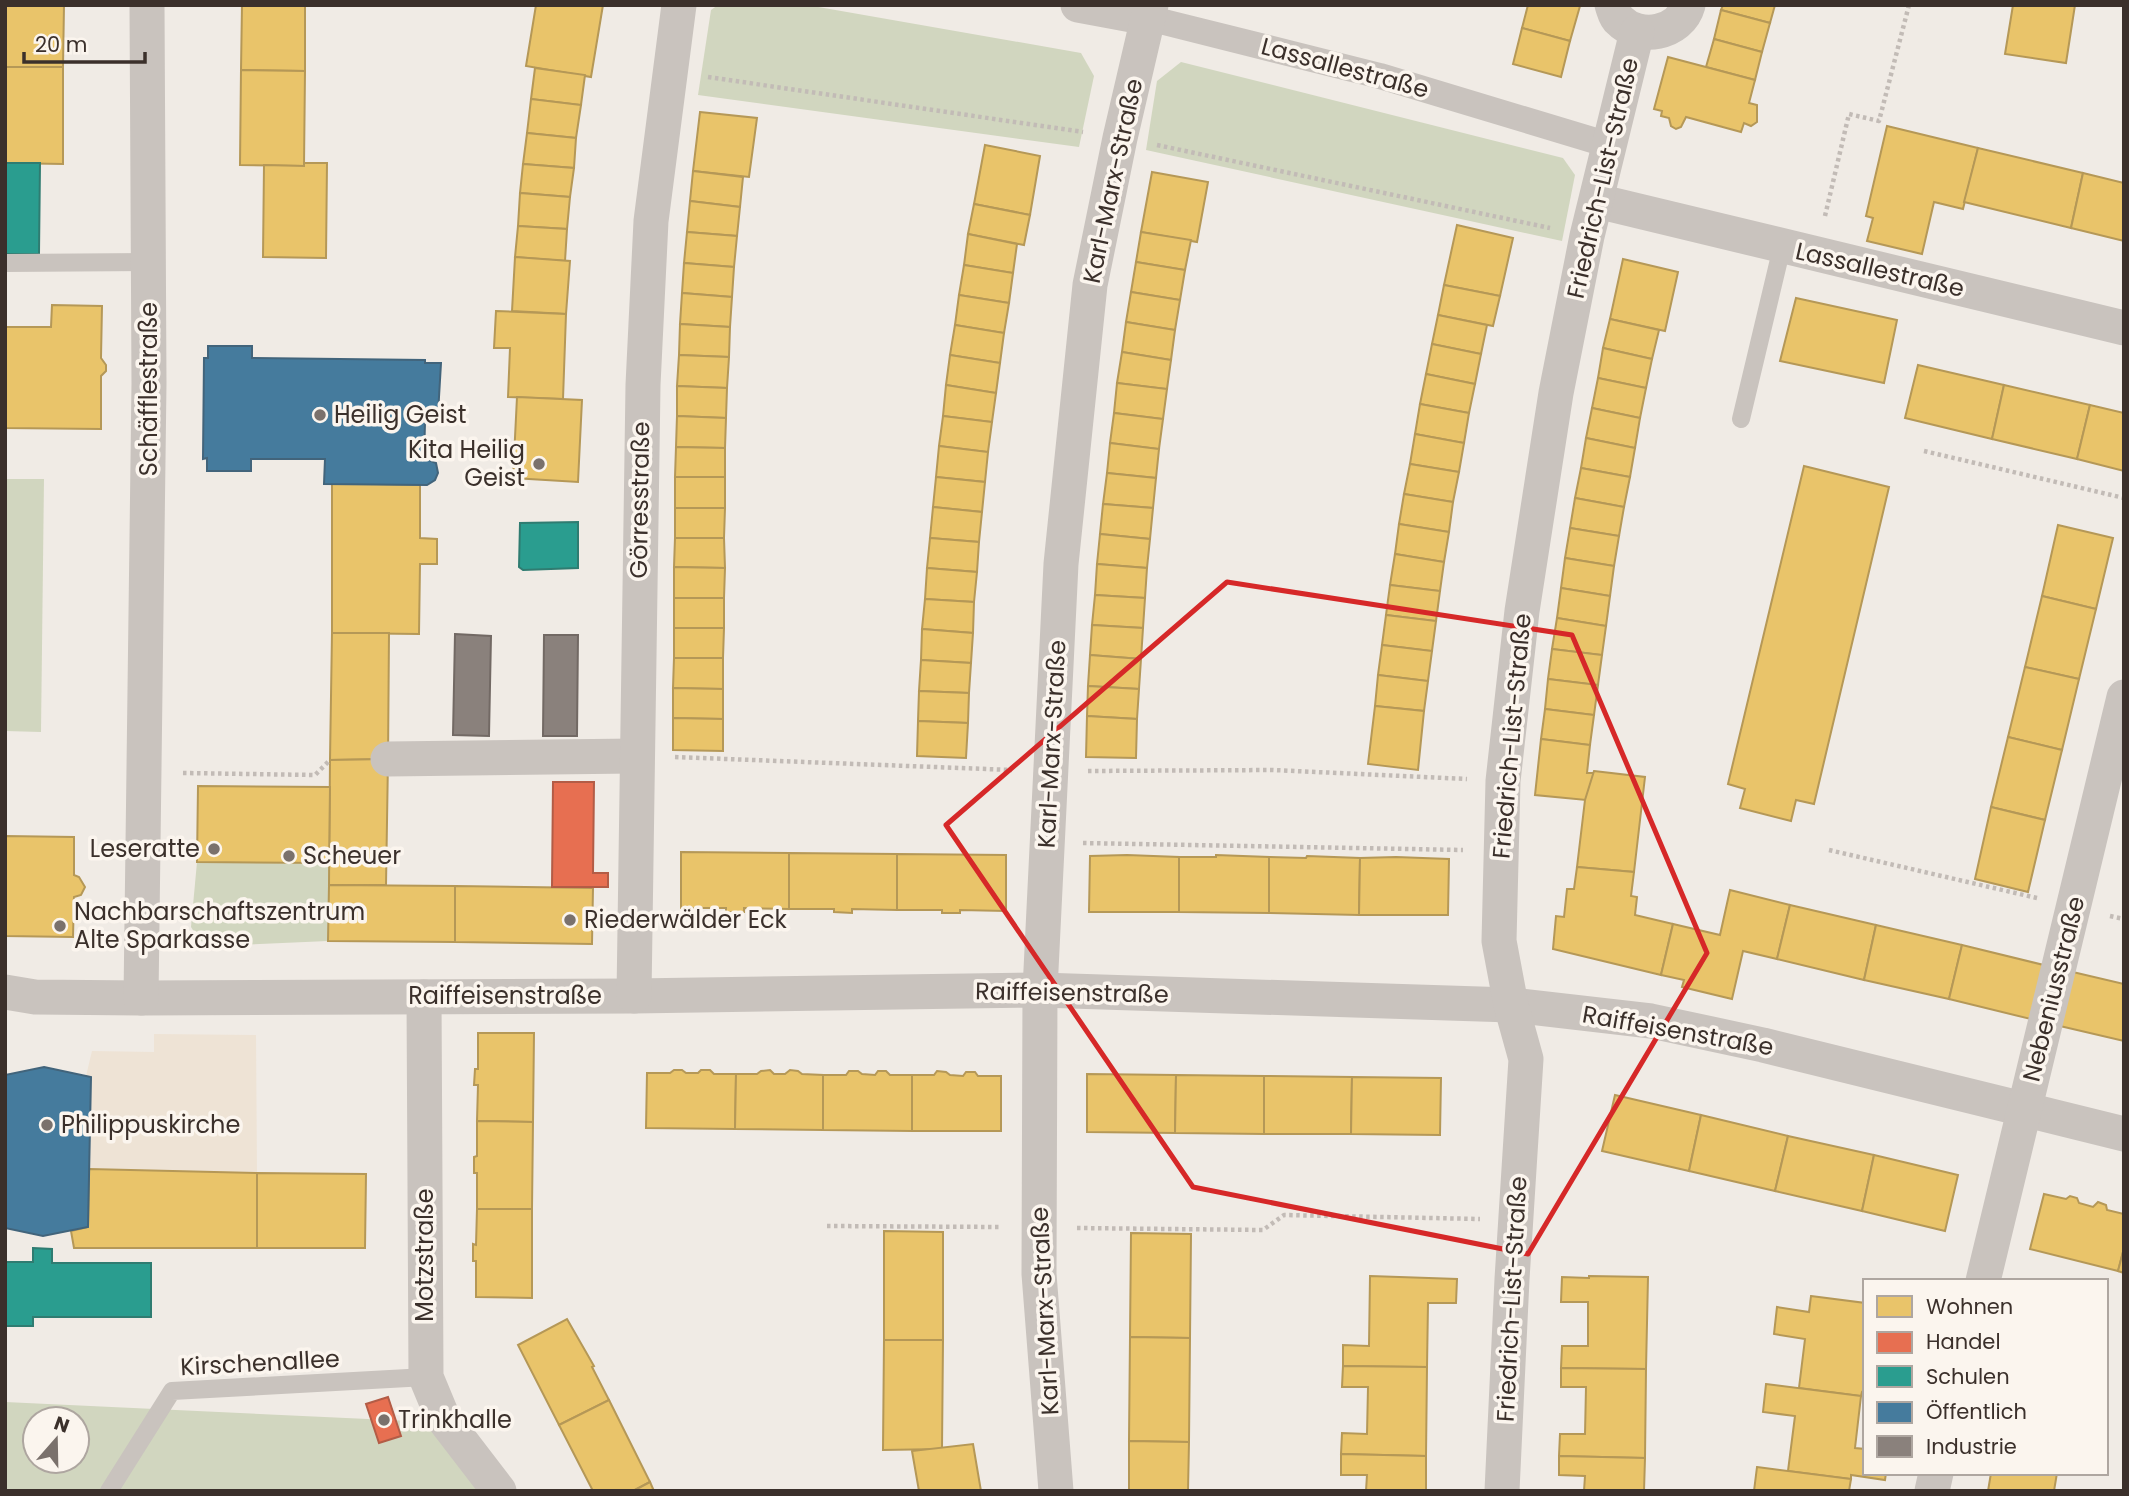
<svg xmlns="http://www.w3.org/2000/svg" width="2129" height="1496" viewBox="0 0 2129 1496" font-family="Poppins,sans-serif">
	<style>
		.green { fill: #d1d6bf; fill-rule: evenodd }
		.plaza { fill: #eee3d5 }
		.homes { fill: #e9c46a; stroke: #b59857; stroke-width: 2 }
		.shops { fill: #e76f51; stroke: #b35c46; stroke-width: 2 }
		.schools { fill: #2a9d8f; stroke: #2f7c71; stroke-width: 2 }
		.public { fill: #457b9d; stroke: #42647b; stroke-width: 2 }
		.industry { fill: #8a817c; stroke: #726964; stroke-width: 2 }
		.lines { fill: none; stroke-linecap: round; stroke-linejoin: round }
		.path { stroke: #c2bbb6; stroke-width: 4.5; stroke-dasharray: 3.5 3.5; stroke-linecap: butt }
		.service { stroke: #c9c3be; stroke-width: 18 }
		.pedestrian { stroke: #c9c3be; stroke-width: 26 }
		.minor { stroke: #c9c3be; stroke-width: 35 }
		.marked { fill: none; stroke: #d62828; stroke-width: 5; stroke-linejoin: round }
		.poi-dot { fill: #7a716c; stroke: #fbf5ee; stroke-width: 2.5 }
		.labels { text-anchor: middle; stroke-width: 7; stroke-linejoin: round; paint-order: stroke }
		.street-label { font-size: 24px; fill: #3b302b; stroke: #fbf5ee }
		.poi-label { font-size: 24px; fill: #3b302b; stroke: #fbf5ee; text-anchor: start }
	</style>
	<rect width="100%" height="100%" fill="#f0ebe5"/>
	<g class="green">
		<path d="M718 5H807L1081 53 1094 76 1079 147 698 95 711 10Z"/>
		<path d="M1181 62 1563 158 1575 175 1562 241 1146 150 1157 81Z"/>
		<path d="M5 479H44L41 732 5 731Z"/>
		<path d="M197 862 329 863 328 941 214 946 199 940 191 927Z"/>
		<path d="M5 1402 454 1423 489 1491H5ZM35 1419H77V1461H35Z"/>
	</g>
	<path class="plaza" d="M154 1034 256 1035 257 1173 89 1169 91 1078 86 1076 92 1051 154 1052Z"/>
	<g class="homes">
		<path d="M5 5H64L63 67H5Z"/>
		<path d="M242 5H305V71L241 70Z"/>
		<path d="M536 5H603L591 77 526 66Z"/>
		<path d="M1528 5 1580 6 1570 41 1522 28Z"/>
		<path d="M1723 5H1775L1770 23 1721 10Z"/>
		<path d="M2013 5H2075L2066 63 2005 54Z"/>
		<path d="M1721 10 1770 23 1762 52 1714 39Z"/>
		<path d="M1522 28 1570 41 1561 77 1513 64Z"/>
		<path d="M1714 39 1762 52 1755 80 1706 67Z"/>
		<path d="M1668 57 1755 80 1749 103 1757 105V122L1751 126 1744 123 1741 132 1686 117 1681 127 1676 129 1671 126 1669 118 1661 116 1662 111 1654 109Z"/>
		<path d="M5 67H63V164L5 163Z"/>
		<path d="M535 68 585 75 581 105 531 99Z"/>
		<path d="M241 70 305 71 304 166 240 165Z"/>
		<path d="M531 99 581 105 576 138 527 133Z"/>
		<path d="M700 112 757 118 749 177 693 171Z"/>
		<path d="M1887 126 1978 148 1963 209 1934 202 1922 254 1867 241 1873 218 1866 216Z"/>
		<path d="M527 133 576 138 574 168 523 164Z"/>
		<path d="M985 145 1040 156 1030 215 974 204Z"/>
		<path d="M1978 148 2083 173 2071 228 1964 202Z"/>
		<path d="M304 163H327L326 258 263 257 264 165 304 166Z"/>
		<path d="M523 164 574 168 570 197 520 193Z"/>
		<path d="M693 171 743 177 740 207 690 201Z"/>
		<path d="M1152 172 1208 182 1197 242 1141 232Z"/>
		<path d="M2083 173 2124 183V241L2071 228Z"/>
		<path d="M520 193 570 197 567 229 518 226Z"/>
		<path d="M690 201 740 207 737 236 687 232Z"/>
		<path d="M974 204 1030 215 1024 245 968 234Z"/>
		<path d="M1457 225 1513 238 1500 296 1444 285Z"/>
		<path d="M518 226 567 229 565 261 515 257Z"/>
		<path d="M687 232 737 236 734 267 684 263Z"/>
		<path d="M1141 232 1191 240 1185 270 1136 262Z"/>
		<path d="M968 234 1017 244 1013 273 964 265Z"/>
		<path d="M515 257 570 261 566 314 512 311Z"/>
		<path d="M1623 259 1678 272 1665 331 1610 319Z"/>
		<path d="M1136 262 1185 270 1180 300 1131 292Z"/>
		<path d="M684 263 734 267 732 297 682 293Z"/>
		<path d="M964 265 1013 273 1009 303 959 295Z"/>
		<path d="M1444 285 1500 296 1493 326 1438 315Z"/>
		<path d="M1131 292 1180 300 1175 330 1126 322Z"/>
		<path d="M682 293 732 297 730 327 680 324Z"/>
		<path d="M959 295 1009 303 1004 333 955 325Z"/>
		<path d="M1796 298 1897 320 1884 383 1780 361Z"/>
		<path d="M52 305 102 306 101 358 106 365V371L101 376V429L5 428V327H51Z"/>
		<path d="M496 311 566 314 563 399 508 397 510 348H494Z"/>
		<path d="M1438 315 1487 325 1481 354 1432 344Z"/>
		<path d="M1610 319 1659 330 1652 359 1603 348Z"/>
		<path d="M1126 322 1175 330 1171 360 1122 352Z"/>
		<path d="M680 324 730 327 729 357 679 355Z"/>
		<path d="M955 325 1004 333 1000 363 950 355Z"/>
		<path d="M1432 344 1481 354 1475 384 1426 374Z"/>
		<path d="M1603 348 1652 359 1646 388 1598 378Z"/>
		<path d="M1122 352 1171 360 1167 389 1117 383Z"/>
		<path d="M679 355 729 357 727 388 677 386Z"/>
		<path d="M950 355 1000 363 996 393 946 385Z"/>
		<path d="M1918 365 2004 385 1992 439 1905 418Z"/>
		<path d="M1426 374 1475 384 1469 413 1420 404Z"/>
		<path d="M1598 378 1646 388 1640 418 1592 408Z"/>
		<path d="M1117 383 1167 389 1163 419 1114 413Z"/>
		<path d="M946 385 996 393 992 422 943 416Z"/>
		<path d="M2004 385 2090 405 2077 459 1992 439Z"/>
		<path d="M677 386 727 388 726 418 677 416Z"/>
		<path d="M517 397 582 400 578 482 513 478Z"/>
		<path d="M1420 404 1469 413 1464 443 1415 434Z"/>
		<path d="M2090 405 2124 413V471L2077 459Z"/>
		<path d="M1592 408 1640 418 1635 448 1586 438Z"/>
		<path d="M1114 413 1163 419 1159 449 1110 443Z"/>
		<path d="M677 416 726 418 725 448 676 447Z"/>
		<path d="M943 416 992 422 988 452 939 446Z"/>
		<path d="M1415 434 1464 443 1459 472 1410 464Z"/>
		<path d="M1586 438 1635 448 1630 477 1581 468Z"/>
		<path d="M1110 443 1159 449 1156 478 1107 473Z"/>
		<path d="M939 446 988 452 985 482 936 477Z"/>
		<path d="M676 447 725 448V477H675Z"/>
		<path d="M1410 464 1459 472 1453 502 1404 494Z"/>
		<path d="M1804 466 1889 487 1814 804 1796 800 1791 821 1740 808 1745 789 1728 784Z"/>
		<path d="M1581 468 1630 477 1624 507 1575 498Z"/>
		<path d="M1107 473 1156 478 1153 508 1103 504Z"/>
		<rect x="675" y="477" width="50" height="31"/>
		<path d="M936 477 985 482 982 512 933 507Z"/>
		<path d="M332 483 420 485V538L437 539V564H420L419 634 332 633Z"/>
		<path d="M1404 494 1453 502 1449 532 1399 524Z"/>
		<path d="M1575 498 1624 507 1619 536 1570 528Z"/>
		<path d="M1103 504 1153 508 1150 539 1100 534Z"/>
		<path d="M933 507 982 512 979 542 930 538Z"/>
		<path d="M675 508H725L724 538H675Z"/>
		<path d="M1399 524 1449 532 1444 562 1395 554Z"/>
		<path d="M2058 525 2113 538 2096 609 2042 596Z"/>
		<path d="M1570 528 1619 536 1614 566 1565 558Z"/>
		<path d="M1100 534 1150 539 1147 568 1097 564Z"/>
		<path d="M675 538H724L725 568 674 567Z"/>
		<path d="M930 538 979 542 977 572 927 568Z"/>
		<path d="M1395 554 1444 562 1440 591 1390 585Z"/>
		<path d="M1565 558 1614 566 1610 596 1561 588Z"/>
		<path d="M1097 564 1147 568 1145 598 1095 595Z"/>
		<path d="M674 567 725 568 724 598H674Z"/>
		<path d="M927 568 977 572 974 602 925 599Z"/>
		<path d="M1390 585 1440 591 1436 621 1386 615Z"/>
		<path d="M1561 588 1610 596 1606 626 1557 618Z"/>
		<path d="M1095 595 1145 598 1143 628 1092 625Z"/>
		<path d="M2042 596 2096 609 2079 679 2025 667Z"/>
		<rect x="674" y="598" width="50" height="30"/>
		<path d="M925 599 974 602 973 633 922 629Z"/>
		<path d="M1386 615 1436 621 1432 651 1382 645Z"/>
		<path d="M1557 618 1606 626 1602 655 1552 649Z"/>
		<path d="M1092 625 1143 628 1141 659 1090 655Z"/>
		<path d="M674 628H724L723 658H674Z"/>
		<path d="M922 629 973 633 971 663 921 660Z"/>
		<path d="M332 633H389L388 759 330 760Z"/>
		<path d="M1382 645 1432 651 1428 681 1378 675Z"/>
		<path d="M1552 649 1602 655 1598 685 1548 679Z"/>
		<path d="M1090 655 1141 659 1139 689 1088 686Z"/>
		<path d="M674 658H723V689L673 688Z"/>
		<path d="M921 660 971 663 969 693 919 691Z"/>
		<path d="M2025 667 2079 679 2062 750 2008 737Z"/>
		<path d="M1378 675 1428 681 1424 711 1375 706Z"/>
		<path d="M1548 679 1598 685 1594 715 1545 709Z"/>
		<path d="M1088 686 1139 689 1137 719 1087 716Z"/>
		<path d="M673 688 723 689V719L673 718Z"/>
		<path d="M919 691 969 693 968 723 918 721Z"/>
		<path d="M1375 706 1424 711 1418 770 1368 764Z"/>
		<path d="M1545 709 1594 715 1590 745 1541 739Z"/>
		<path d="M1087 716 1137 719 1136 758 1086 757Z"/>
		<path d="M673 718 723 719V751L673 750Z"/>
		<path d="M918 721 968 723 966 758 917 756Z"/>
		<path d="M2008 737 2062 750 2045 820 1991 807Z"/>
		<path d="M1541 739 1590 745 1587 773H1594L1586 800 1535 795Z"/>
		<path d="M388 759 386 885H329L330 760Z"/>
		<path d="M1594 771 1645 777 1634 872 1577 867 1585 800Z"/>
		<path d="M198 786 330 787 329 863 197 862Z"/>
		<path d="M1991 807 2045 820 2028 892 1975 879Z"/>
		<path d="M5 836 74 837V875L79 877 85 887 81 895 74 897 73 937 5 936Z"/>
		<path d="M681 852 789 853V909L744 908V912H726V908H681Z"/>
		<path d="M789 853 897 854V910L852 909V913L834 912V909H789Z"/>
		<path d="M897 854 1006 855V911L960 910V913H942V910H897Z"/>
		<path d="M1127 855 1179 857V912H1089L1090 856Z"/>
		<path d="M1216 855 1269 857V913L1179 912V857H1216Z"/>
		<path d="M1307 856 1360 858 1359 915 1269 913V857L1306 858Z"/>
		<path d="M1396 857 1449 859 1448 915H1359L1360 858Z"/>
		<path d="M1577 867 1634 872 1631 896 1637 897 1635 915 1673 924 1661 975 1553 949 1556 916 1564 917 1567 889H1574Z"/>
		<path d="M329 885 455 886V942L328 941Z"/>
		<path d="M455 886 593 888 592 944 455 942Z"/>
		<path d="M1730 890 1790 905 1777 959 1743 951 1732 999 1682 987 1684 980 1661 975 1673 924 1720 935Z"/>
		<path d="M1790 905 1876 925 1864 980 1777 959Z"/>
		<path d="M1876 925 1962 945 1949 999 1864 980Z"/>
		<path d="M1962 945 2060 969 2047 1023 1949 999Z"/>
		<path d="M2060 969 2124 984V1041L2047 1023Z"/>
		<path d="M478 1033H534L533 1122 477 1121 478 1085H474L475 1069H478Z"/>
		<path d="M674 1070H682L686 1073H698L701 1070H710L714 1074H736L735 1129 646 1128 647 1073H670Z"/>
		<path d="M770 1070 774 1074H785L790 1070 798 1071 802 1074 823 1075V1130L735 1129 736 1074H757L761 1071Z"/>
		<path d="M849 1071H858L862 1074 875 1075 878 1071H886L890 1075H912V1131L823 1130V1075H846Z"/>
		<path d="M937 1071 946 1072 950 1075 963 1076 966 1072H975L978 1076H1001V1131H912V1075H934Z"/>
		<path d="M1087 1074 1176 1075 1175 1133 1087 1132Z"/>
		<path d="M1176 1075 1264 1076V1134L1175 1133Z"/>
		<path d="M1264 1076 1352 1077 1351 1134H1264Z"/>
		<path d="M1352 1077 1441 1078 1440 1135 1351 1134Z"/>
		<path d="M1615 1095 1701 1115 1689 1171 1602 1151Z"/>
		<path d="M1701 1115 1788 1136 1775 1191 1689 1171Z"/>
		<path d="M477 1121 533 1122 532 1209H477V1173H474V1157L477 1156Z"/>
		<path d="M1788 1136 1874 1155 1862 1211 1775 1191Z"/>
		<path d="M1874 1155 1958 1175 1945 1231 1862 1211Z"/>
		<path d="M89 1169 257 1173V1248H74L71 1231 88 1227Z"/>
		<path d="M257 1173 366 1174 365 1248H257Z"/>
		<path d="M2044 1194 2066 1199 2070 1196 2077 1198 2079 1203 2093 1207 2098 1202 2106 1205 2107 1210 2124 1214V1248L2118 1271 2030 1249Z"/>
		<path d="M477 1209H532V1298L476 1297V1261H473V1244L476 1245Z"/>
		<path d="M884 1231 943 1232V1340H884Z"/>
		<path d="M1131 1233 1191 1234 1190 1338 1130 1337Z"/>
		<path d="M2124 1248V1273L2118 1271Z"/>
		<path d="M1370 1276 1457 1279 1456 1303H1428L1427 1367 1343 1366V1345L1369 1346Z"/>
		<path d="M1589 1276 1648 1277 1646 1369 1561 1368 1562 1346H1588V1302H1561L1562 1277 1589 1278Z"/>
		<path d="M1811 1296 1865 1303V1393L1862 1392 1861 1396 1799 1388 1805 1339 1774 1334 1777 1307 1809 1312Z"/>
		<path d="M567 1319 594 1366 592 1367 609 1400 559 1425 518 1345Z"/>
		<path d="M1130 1337 1190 1338 1189 1442 1129 1441Z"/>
		<path d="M884 1340H943L942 1449 883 1450Z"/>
		<path d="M1343 1366 1427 1367 1426 1456 1341 1454 1342 1433 1367 1434 1368 1387H1342Z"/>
		<path d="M1561 1368 1646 1369 1645 1458 1559 1456 1560 1434H1585L1586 1387H1561Z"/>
		<path d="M1766 1384 1861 1396 1855 1448 1865 1449V1473H1886L1885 1480 1851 1475V1479L1788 1471 1795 1416 1763 1412Z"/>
		<path d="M609 1400 650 1482 633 1491H593L559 1425Z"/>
		<path d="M1129 1441 1189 1442 1188 1491H1129Z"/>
		<path d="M973 1444 981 1491H919L912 1451Z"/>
		<path d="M1341 1454 1426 1456V1491H1366L1367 1475H1341Z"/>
		<path d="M1559 1456 1645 1458 1644 1491H1584L1585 1476 1559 1475Z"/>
		<path d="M1757 1467 1851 1479 1849 1491H1754Z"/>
		<path d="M1991 1473H2057L2054 1491H1988Z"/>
		<path d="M650 1482 654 1491H633Z"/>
	</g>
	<g class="shops">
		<path d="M553 782H594L593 873H608V887H552Z"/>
		<path d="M388 1397 401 1436 379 1443 366 1404Z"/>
	</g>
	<g class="schools">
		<path d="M5 163H40L39 254H5Z"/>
		<path d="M578 522V568L523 570 519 567 520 523Z"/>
		<path d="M33 1248 52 1249V1263H151V1317H33V1326H5V1262H33Z"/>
	</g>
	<g class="public">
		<path d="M208 346H252V358L425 360V363H441L438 414 432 421 425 423 424 458 436 463 438 473 435 480 427 485 324 484 325 459H251V471H207V458L203 459 204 358H208Z"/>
		<path d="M44 1067 91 1077 88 1227 43 1236 5 1228V1075Z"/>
	</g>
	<g class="industry">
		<path d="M455 634 491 636 489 736 453 735Z"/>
		<path d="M544 635H578L577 736H543Z"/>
	</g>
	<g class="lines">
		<g class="path">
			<path d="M708 77 1083 132"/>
			<path d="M1157 145 1550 228"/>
			<path d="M1825 216 1849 114 1879 121 1909 5"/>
			<path d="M1924 451 2124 498"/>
			<path d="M675 757 1012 770"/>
			<path d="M1088 771 1273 770 1467 779"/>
			<path d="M183 773 315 775 330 760"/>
			<path d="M1083 843 1463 850"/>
			<path d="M1829 850 2037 898"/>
			<path d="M2110 916 2124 919"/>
			<path d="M827 1226 1001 1227"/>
			<path d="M1077 1228 1263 1230 1284 1215 1480 1219"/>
		</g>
		<g class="service">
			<path d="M5 263 149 262"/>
			<path d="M1741 419 1782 247"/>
			<path d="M109 1491 172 1391 426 1377"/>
		</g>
		<path class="pedestrian" d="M1148 18 1380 76 1609 145"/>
		<g class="minor">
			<path d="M1078 5 1148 18"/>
			<path d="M1612 5C1614 10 1615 17 1619 20 1639 41 1680 34 1688 5"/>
			<path d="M1597 201 2124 328"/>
			<path d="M388 759 635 756"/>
			<path d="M5 992 35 997 141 998 634 996 1040 990 1511 1005 1651 1021 1763 1045 2124 1134"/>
			<path d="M634 996 643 385 651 221 679 5"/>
			<path d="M424 997 426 1377 443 1418 499 1491"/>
			<path d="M141 998 149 383 147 5"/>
			<path d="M1983 1281 2124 697"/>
			<path d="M1056 1491 1039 1274 1040 990 1061 564 1090 285 1120 138 1151 5"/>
			<path d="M1502 1491 1512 1279 1526 1059 1511 1005 1499 941 1503 781 1522 611 1556 393 1587 236 1637 32"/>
			<path d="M1932 1491 1936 1473"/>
		</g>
	</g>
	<path class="marked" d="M1227 582 1572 635 1707 953 1528 1254 1193 1187 946 825Z"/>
	<g class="poi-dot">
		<circle cx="320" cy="415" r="7"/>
		<circle cx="539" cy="464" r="7"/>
		<circle cx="214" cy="849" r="7"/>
		<circle cx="289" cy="856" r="7"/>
		<circle cx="570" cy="920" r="7"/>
		<circle cx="60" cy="926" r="7"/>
		<circle cx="47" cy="1125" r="7"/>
		<circle cx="384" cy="1420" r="7"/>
	</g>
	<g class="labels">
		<g class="street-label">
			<text transform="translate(1345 68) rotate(15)" y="8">Lassallestraße</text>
			<text transform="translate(1603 178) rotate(-77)" y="8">Friedrich-List-Straße</text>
			<text transform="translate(1113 181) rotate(-78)" y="8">Karl-Marx-Straße</text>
			<text transform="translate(1880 270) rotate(13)" y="8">Lassallestraße</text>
			<text transform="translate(149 389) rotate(-90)" y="8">Schäfflestraße</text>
			<text transform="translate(640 500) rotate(-89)" y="8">Görresstraße</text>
			<text transform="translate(1512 736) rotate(-85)" y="8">Friedrich-List-Straße</text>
			<text transform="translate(1052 744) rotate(-87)" y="8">Karl-Marx-Straße</text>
			<text transform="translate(2054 989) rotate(-76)" y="8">Nebeniusstraße</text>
			<text transform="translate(1072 993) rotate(1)" y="8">Raiffeisenstraße</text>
			<text x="505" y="1004">Raiffeisenstraße</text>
			<text transform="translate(1678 1031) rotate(10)" y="8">Raiffeisenstraße</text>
			<text transform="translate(425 1255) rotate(-90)" y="8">Motzstraße</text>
			<text transform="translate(1512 1299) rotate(-87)" y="8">Friedrich-List-Straße</text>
			<text transform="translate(1045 1311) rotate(-93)" y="8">Karl-Marx-Straße</text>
			<text transform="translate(260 1363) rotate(-3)" y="8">Kirschenallee</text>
		</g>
		<g class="poi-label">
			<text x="334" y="423">Heilig Geist</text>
			<text x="525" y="458" text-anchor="end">Kita Heilig<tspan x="525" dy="28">Geist</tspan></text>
			<text x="200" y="857" text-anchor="end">Leseratte</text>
			<text x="303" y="864">Scheuer</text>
			<text x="74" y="920">Nachbarschaftszentrum<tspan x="74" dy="28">Alte Sparkasse</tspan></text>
			<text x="584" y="928">Riederwälder Eck</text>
			<text x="61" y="1133">Philippuskirche</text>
			<text x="398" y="1428">Trinkhalle</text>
		</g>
	</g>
	<rect width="2129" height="1496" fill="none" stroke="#3b302b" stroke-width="14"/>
	<rect x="1863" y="1279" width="245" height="196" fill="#fbf5ee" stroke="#aea6a0" stroke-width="2"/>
	<rect x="1877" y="1296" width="35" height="21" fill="#e9c46a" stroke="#aea6a0" stroke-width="2"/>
	<text x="1926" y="1314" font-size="21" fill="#3b302b">Wohnen</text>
	<rect x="1877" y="1332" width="35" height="21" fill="#e76f51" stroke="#aea6a0" stroke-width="2"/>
	<text x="1926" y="1349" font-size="21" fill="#3b302b">Handel</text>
	<rect x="1877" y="1366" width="35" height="21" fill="#2a9d8f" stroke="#aea6a0" stroke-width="2"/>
	<text x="1926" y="1384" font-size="21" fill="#3b302b">Schulen</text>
	<rect x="1877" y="1402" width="35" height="21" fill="#457b9d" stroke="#aea6a0" stroke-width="2"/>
	<text x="1926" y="1419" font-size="21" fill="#3b302b">Öffentlich</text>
	<rect x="1877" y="1436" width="35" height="21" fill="#8a817c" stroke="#aea6a0" stroke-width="2"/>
	<text x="1926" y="1454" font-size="21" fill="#3b302b">Industrie</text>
	<g transform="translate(56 1440) rotate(20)"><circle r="33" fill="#fbf5ee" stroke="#aea6a0" stroke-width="2"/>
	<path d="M0-5L12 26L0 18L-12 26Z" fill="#7a716c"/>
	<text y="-10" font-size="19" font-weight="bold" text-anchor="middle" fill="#3b302b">N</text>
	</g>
	<path d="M24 52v10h121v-10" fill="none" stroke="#3b302b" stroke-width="3.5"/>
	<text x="35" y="52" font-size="21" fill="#3b302b" stroke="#fbf5ee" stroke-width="5" paint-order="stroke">20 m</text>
</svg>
